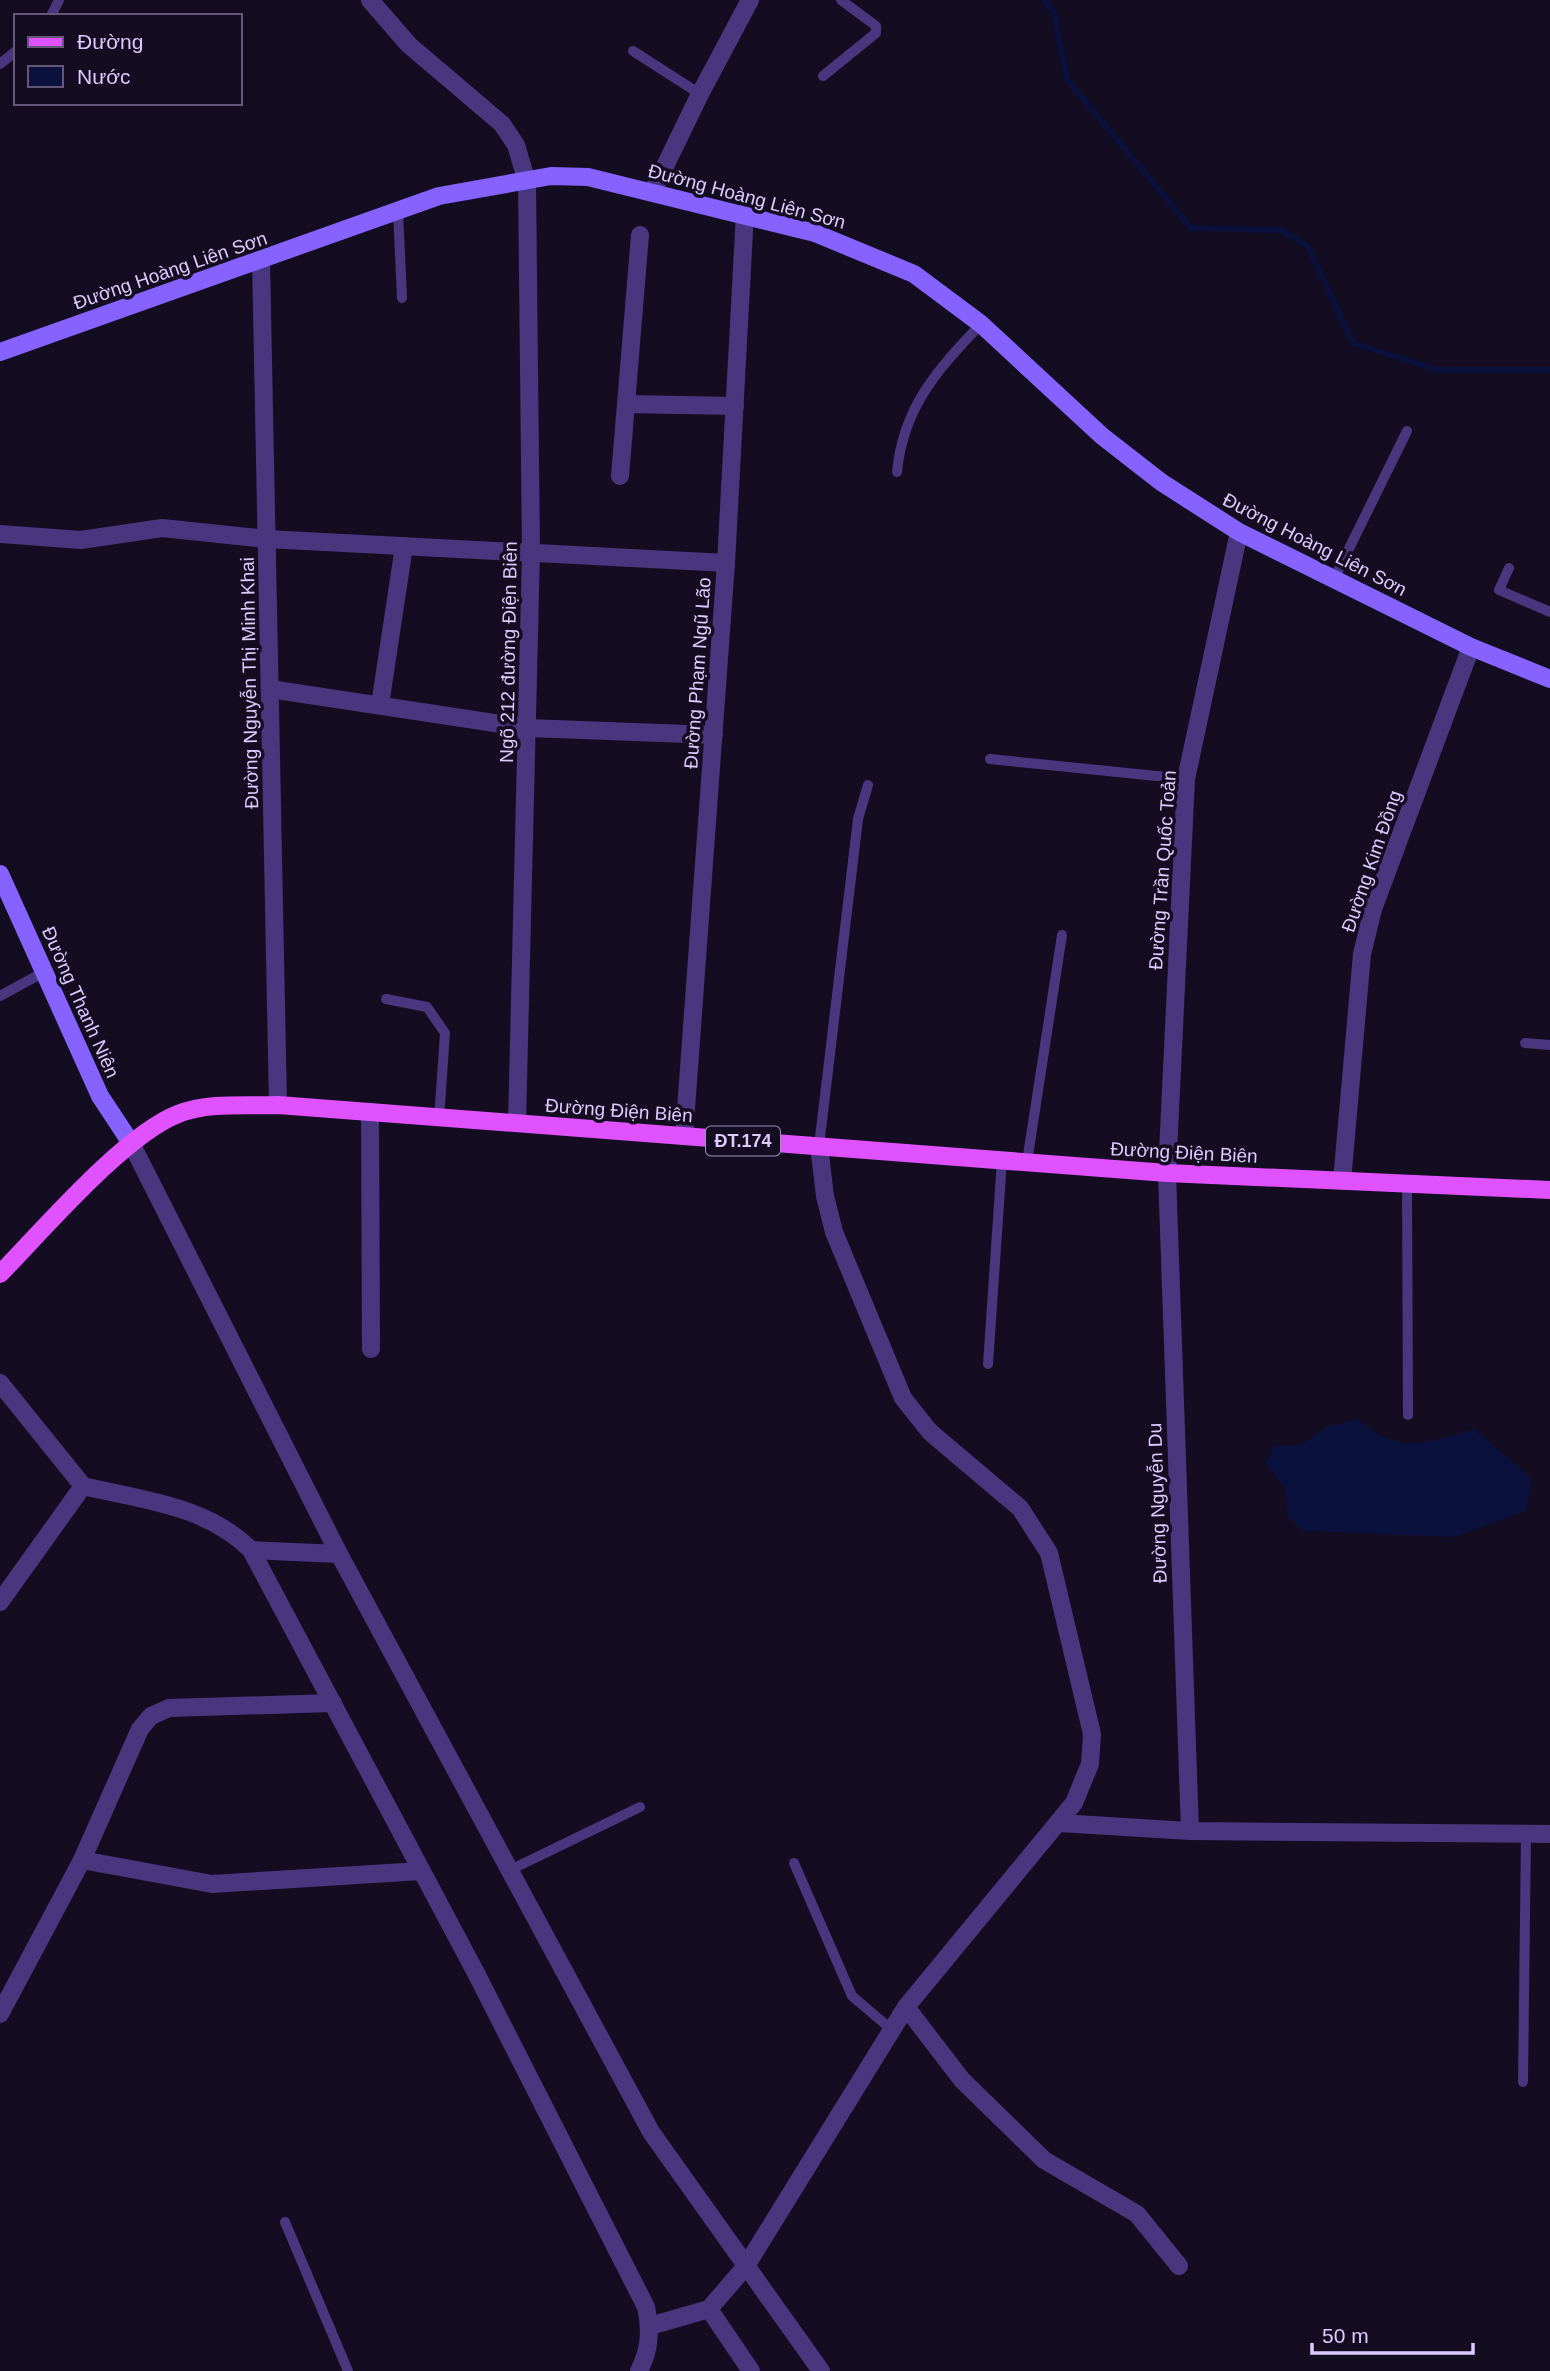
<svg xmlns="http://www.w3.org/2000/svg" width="1550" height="2371" viewBox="0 0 1550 2371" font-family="Arial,sans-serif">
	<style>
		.water { fill: #09113c }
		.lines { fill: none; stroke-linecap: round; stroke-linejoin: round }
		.stream { stroke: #09113c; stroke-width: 6 }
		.service { stroke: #48377f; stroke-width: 10 }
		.minor { stroke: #48377f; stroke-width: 18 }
		.tertiary { stroke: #48377f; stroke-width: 18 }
		.secondary { stroke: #8662ff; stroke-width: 18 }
		.primary { stroke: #e152ff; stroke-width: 18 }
		.labels { text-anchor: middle; stroke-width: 7; stroke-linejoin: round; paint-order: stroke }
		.shield { fill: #140c20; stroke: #9f92bc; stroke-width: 2 }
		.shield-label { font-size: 18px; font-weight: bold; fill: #dbcbff }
		.street-label { font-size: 19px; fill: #dbcbff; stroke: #140c20 }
	</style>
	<rect width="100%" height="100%" fill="#140c20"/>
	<path class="water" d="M1357 1419C1401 1456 1424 1443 1474 1429L1532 1479 1526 1511 1454 1537 1302 1531 1287 1515 1285 1488 1265 1463 1274 1446 1300 1445 1326 1427Z"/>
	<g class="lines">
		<path class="stream" d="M1044 0 1054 13 1067 80 1191 228 1281 230 1308 247 1353 343 1437 370H1550"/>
		<g class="service">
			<path d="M51 16 59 0"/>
			<path d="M633 51 700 94"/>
			<path d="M0 64 16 51"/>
			<path d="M823 76 876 33V26L841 0"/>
			<path d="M398 211 402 298"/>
			<path d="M897 472C903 407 938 369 981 324"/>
			<path d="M1509 568 1499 590 1550 612"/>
			<path d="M1335 577 1407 431"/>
			<path d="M990 759 1186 779"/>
			<path d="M0 996 44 972"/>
			<path d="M386 999 427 1007 445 1033 439 1119"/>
			<path d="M1525 1043 1550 1045"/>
			<path d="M819 1146 858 819 868 785"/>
			<path d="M1027 1162 1062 935"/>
			<path d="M1407 1184 1408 1415"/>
			<path d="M988 1364 1002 1160"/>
			<path d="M794 1863 852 1996 892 2030"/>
			<path d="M510 1870 640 1807"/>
			<path d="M1523 2082 1526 1834"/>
			<path d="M285 2222 348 2371"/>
		</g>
		<g class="minor">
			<path d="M370 0 409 45 502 124 516 145 527 182 531 553 517 1123"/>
			<path d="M653 191 700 94 750 0"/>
			<path d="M640 235 626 404 735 406"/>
			<path d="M261 261 278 1105"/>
			<path d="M620 476 626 404"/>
			<path d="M0 534 81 540 162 528 267 539 726 563"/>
			<path d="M270 689 528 728 714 735"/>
			<path d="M380 705 404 546"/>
			<path d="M370 1112 371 1349"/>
			<path d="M684 1136 726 563 745 213"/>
			<path d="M1342 1181 1362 954 1373 909 1471 647"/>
			<path d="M0 1383 83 1486 0 1602"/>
			<path d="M83 1486C142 1500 206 1505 251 1550L476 1973 646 2307C651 2331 650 2349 639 2371"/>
			<path d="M251 1550 339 1554"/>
			<path d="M1059 1823 1190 1831 1550 1834"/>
			<path d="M1190 1831 1167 1173 1186 779 1239 532"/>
			<path d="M82 1860 212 1884 421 1871"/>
			<path d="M906 2007 962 2080 1044 2160 1137 2214 1179 2266"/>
			<path d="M0 2014 82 1860 140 1729 151 1716 169 1708 333 1703"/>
			<path d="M709 2309 751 2371"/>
			<path d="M650 2326 709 2309 746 2266 906 2007 1074 1803 1090 1764 1092 1734 1049 1553 1020 1508 930 1432 903 1398 834 1232 825 1196 819 1146"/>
		</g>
		<path class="tertiary" d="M131 1143 339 1554 651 2132 821 2371"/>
		<g class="secondary">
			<path d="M0 352 439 196 551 176 588 177 815 233 914 274 981 324 1102 436 1161 482 1239 532 1471 647 1550 679"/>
			<path d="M0 874 100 1096 131 1143"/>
		</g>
		<path class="primary" d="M0 1274C43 1230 124 1135 178 1114 209 1102 246 1106 278 1105L1167 1173 1550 1190"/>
	</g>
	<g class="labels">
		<rect class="shield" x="706" y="1126.5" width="74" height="29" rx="5"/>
		<g class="shield-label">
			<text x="743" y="1147">ĐT.174</text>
		</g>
		<g class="street-label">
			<text transform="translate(747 196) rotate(15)" y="7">Đường Hoàng Liên Sơn</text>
			<text transform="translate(170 270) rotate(-19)" y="7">Đường Hoàng Liên Sơn</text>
			<text transform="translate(1315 544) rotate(27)" y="7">Đường Hoàng Liên Sơn</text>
			<text transform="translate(508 652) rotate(-89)" y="7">Ngõ 212 đường Điện Biên</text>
			<text transform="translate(697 673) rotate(-86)" y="7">Đường Phạm Ngũ Lão</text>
			<text transform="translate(249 683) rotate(-91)" y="7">Đường Nguyễn Thị Minh Khai</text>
			<text transform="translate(1371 861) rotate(-71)" y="7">Đường Kim Đồng</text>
			<text transform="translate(1162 870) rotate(-86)" y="7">Đường Trần Quốc Toản</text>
			<text transform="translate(81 1002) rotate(66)" y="7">Đường Thanh Niên</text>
			<text transform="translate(619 1110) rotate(4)" y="7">Đường Điện Biên</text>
			<text transform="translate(1184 1152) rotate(3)" y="7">Đường Điện Biên</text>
			<text transform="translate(1157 1503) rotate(-92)" y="7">Đường Nguyễn Du</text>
		</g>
	</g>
	<rect x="14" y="14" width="228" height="91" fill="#140c20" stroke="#645879" stroke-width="2"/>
	<rect x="28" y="37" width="35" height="10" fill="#e152ff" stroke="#645879" stroke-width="2"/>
	<text x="77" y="49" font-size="21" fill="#dbcbff">Đường</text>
	<rect x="28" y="66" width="35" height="21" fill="#09113c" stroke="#645879" stroke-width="2"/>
	<text x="77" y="84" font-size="21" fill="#dbcbff">Nước</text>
	<path d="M1312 2343v10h161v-10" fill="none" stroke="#dbcbff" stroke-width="3.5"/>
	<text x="1322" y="2343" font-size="21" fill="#dbcbff" stroke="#140c20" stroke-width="5" paint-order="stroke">50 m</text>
</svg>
